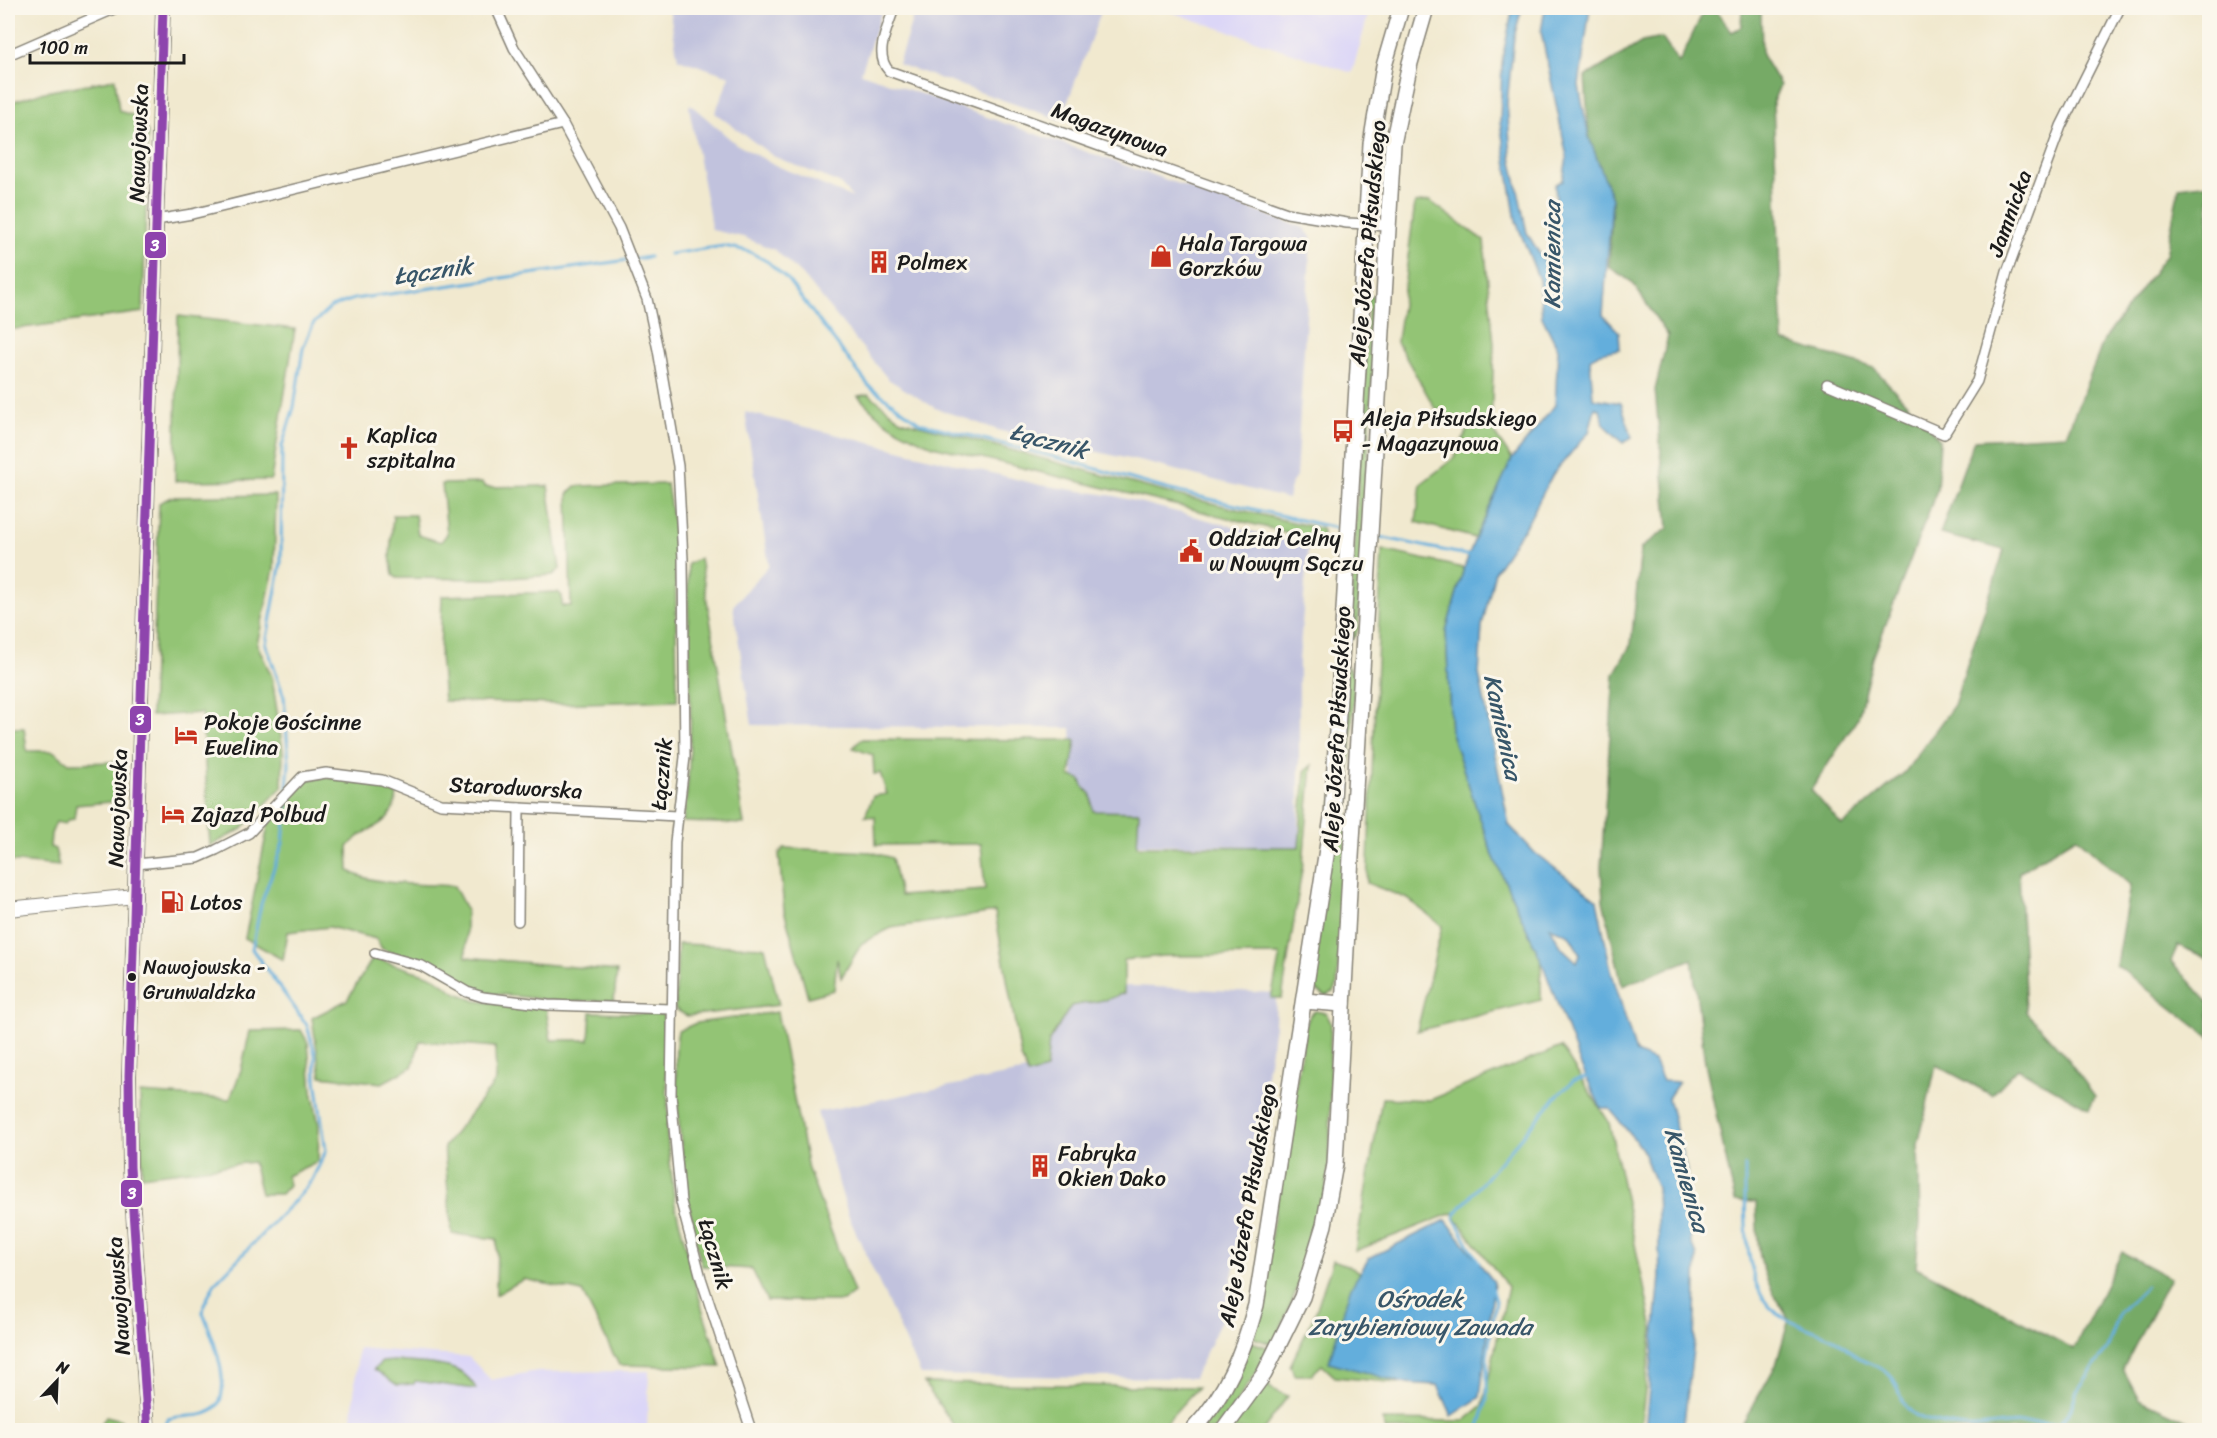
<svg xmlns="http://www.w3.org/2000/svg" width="2217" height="1438" viewBox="0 0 2217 1438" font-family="Sriracha,sans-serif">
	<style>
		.built { fill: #dbd6f7 }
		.industrial { fill: #c1c2dd }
		.green { fill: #93c474; stroke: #587048; stroke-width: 1.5 }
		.forest { fill: #76aa66; stroke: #496341; stroke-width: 1.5 }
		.water { fill: #63aedc; stroke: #40657c; stroke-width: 1.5; fill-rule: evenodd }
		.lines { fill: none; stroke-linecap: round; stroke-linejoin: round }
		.stream { stroke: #63aedc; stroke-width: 3 }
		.street-casing { stroke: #868276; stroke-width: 12 }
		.secondary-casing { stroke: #868276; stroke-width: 16 }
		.primary-casing { stroke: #868276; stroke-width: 18 }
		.street { stroke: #fff; stroke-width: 9 }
		.secondary { stroke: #fff; stroke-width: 14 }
		.primary { stroke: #fff; stroke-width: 15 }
		.bus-1-casing { stroke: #fbf7ec; stroke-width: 14 }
		.bus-1 { stroke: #8e44ad; stroke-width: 9 }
		.bus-dot { fill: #1c1c1c; stroke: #fbf7ec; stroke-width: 2 }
		.labels { text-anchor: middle; stroke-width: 6; stroke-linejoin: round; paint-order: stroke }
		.bus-label { font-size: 20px; fill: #1c1c1c; stroke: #fbf7ec; text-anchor: start }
		.street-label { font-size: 22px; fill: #1c1c1c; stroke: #fbf7ec }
		.poi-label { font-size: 22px; fill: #1c1c1c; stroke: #fbf7ec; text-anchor: start }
		.water-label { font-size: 24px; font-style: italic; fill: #385669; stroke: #fbf7ec }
		.line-badge { stroke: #fbf7ec; stroke-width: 2 }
		.badge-label { font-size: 16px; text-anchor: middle; font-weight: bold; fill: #fff }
	</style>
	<rect width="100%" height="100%" fill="#fbf7ec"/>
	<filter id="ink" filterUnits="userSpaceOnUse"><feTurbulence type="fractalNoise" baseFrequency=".0167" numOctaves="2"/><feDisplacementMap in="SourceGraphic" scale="12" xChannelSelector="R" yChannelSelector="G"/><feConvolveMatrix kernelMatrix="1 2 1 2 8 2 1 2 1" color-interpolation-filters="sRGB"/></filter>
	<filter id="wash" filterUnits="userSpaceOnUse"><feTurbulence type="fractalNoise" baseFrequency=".008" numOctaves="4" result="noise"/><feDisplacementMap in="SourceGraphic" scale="24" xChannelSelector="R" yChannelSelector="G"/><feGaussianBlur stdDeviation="1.35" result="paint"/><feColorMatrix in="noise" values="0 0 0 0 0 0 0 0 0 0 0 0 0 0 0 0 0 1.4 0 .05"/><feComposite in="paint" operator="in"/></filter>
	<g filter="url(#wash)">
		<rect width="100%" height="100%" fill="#f1e9cf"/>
		<g class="built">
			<path d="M1159 8H1370L1352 73Z"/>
			<path d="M358 1348 469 1357 491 1380 531 1372 649 1371 647 1430H351Z"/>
		</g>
		<g class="industrial">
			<path d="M669 8H877L881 13 861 73 1304 228 1311 237 1296 477 1291 484 1288 499 1148 463 1001 431 935 408 888 379 806 279 775 250 743 237 712 230 689 107 690 104 736 144 777 166 853 198 839 183 773 156 715 113 730 76 678 59Z"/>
			<path d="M916 8H1098L1102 9 1061 120 898 64Z"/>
			<path d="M745 412 1040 485 1115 496 1308 546 1299 661V847L1077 843 1071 728 752 725 733 606 769 565Z"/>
			<path d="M1133 986 1276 993 1275 1026 1233 1272 1224 1314 1194 1378 921 1375 849 1217 817 1112 1047 1067 1048 1055 1033 989Z"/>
		</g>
		<g class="green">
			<path d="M115 79 119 111 138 117 148 132 143 312 8 330V103L40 93Z"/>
			<path d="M1430 201 1484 241 1494 344 1491 428 1512 459 1475 538 1416 522 1421 484 1454 458 1470 425 1435 408 1397 342 1415 203Z"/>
			<path d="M1373 295 1377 300 1358 629 1355 636 1349 641 1369 296Z"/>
			<path d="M178 316 295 329 271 480 175 481Z"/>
			<path d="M869 394 901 420 1168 493 1322 529V541L933 446C899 431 883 424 858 396Z"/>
			<path d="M482 483 485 487 548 486 560 569 553 575 494 579 397 578 393 575 390 556 393 515H415L418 535 441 542 447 534 442 484Z"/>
			<path d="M667 484 675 535 677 700 556 704 444 701 440 655 442 596 558 592 562 596V606H571L568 494 576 486Z"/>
			<path d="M276 495 274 569 257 644 272 677 283 752 282 787 242 829 210 846 202 713 151 716 159 503 171 497Z"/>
			<path d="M1382 550 1464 568 1446 631 1451 733 1491 851 1541 960V1000L1417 1031 1442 926 1408 899 1367 883Z"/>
			<path d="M700 558 744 824 683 822C697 736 687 651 688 564Z"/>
			<path d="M1347 666 1355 676 1337 986 1334 992 1326 996 1314 989 1313 983Z"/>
			<path d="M8 728H24L27 751H53L69 763 123 762 122 801 76 805 74 819 68 820 65 824 56 822 51 834 50 847 55 849 59 866 8 861Z"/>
			<path d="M861 739 1076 740 1070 776 1080 779 1084 788 1091 794 1093 811 1139 812 1137 846 1299 847 1305 771 1312 765 1303 863 1282 998H1271L1280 955 1163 956 1124 960V993L1109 999 1071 1006 1049 1041 1046 1070 1028 1075 1021 1057 995 912 891 928 862 943 841 978 837 959 834 990 808 997 784 910 779 854 784 848 871 852 892 858 900 896 985 890 981 844 876 845 875 817 865 816 873 796 887 794 880 773 874 774 873 755 853 748Z"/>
			<path d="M326 777 372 782 397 795C391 831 367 823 348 847L349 871C373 886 425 884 454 886L466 909V957L617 971 614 1000 565 1002 480 992 432 967 382 949 376 939 329 927 288 932 283 960 245 938 269 821 305 780Z"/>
			<path d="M678 944 765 947 779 1005 687 1016 675 1009Z"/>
			<path d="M373 958 434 977 455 992 476 1001 546 1008 551 1040H589L591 1012 663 1014 669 1123 666 1126 675 1205 702 1308 721 1367 619 1365 582 1292 524 1279 496 1295 497 1239 452 1234 444 1147 496 1081 495 1047 420 1041 412 1067 382 1083 321 1076 312 1018 347 1000Z"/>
			<path d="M1315 1011 1326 1013 1331 1023C1329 1063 1331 1102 1330 1142 1329 1213 1301 1280 1274 1345L1254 1338 1306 1025 1310 1015Z"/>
			<path d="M777 1012 808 1169 854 1293 843 1301H767L752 1269 702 1266C687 1209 680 1150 677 1091 676 1071 674 1051 678 1031L696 1023Z"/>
			<path d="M301 1030 308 1043 312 1091 319 1125 318 1161 287 1176 289 1185 281 1194H261L253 1162 142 1176 140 1093 230 1099 241 1070 250 1031Z"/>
			<path d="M1561 1047 1609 1122 1653 1329 1640 1430H1386L1382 1420 1464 1421 1483 1405 1508 1287 1452 1213 1355 1251 1382 1098 1430 1100Z"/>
			<path d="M1333 1260 1352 1267 1369 1278 1388 1358 1398 1383 1335 1377 1322 1365 1311 1375H1295L1290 1366 1315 1314Z"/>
			<path d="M1252 1342 1272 1349 1228 1415 1214 1430H1201Z"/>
			<path d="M394 1361C421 1364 463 1360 476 1389L415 1381 414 1384 397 1385 374 1369 382 1362Z"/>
			<path d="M1268 1380 1270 1388 1288 1396 1263 1430H1228Z"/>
			<path d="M924 1383 1198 1387 1159 1430H957Z"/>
			<path d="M106 1416 121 1420 127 1430H98Z"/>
		</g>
		<path class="forest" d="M1705 8H1714L1732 32 1741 27 1742 8H1761L1762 55 1780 85 1773 102 1783 341 1874 368 1940 440 1937 490 1873 658 1858 718 1811 790 1842 825 1905 772 1954 705 2004 550 1940 534 1974 440 2066 435 2104 340 2166 255 2179 187 2209 183 2210 960 2178 945 2171 961 2209 1003V1037L2116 965 2130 885 2076 837 2019 872 2026 1012 2063 1053 2095 1096 2089 1109 2018 1068 1992 1095 1936 1065 1918 1145 1920 1222 1916 1267 2074 1349 2122 1252 2170 1278 2123 1369 2139 1399 2206 1430H1739L1776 1365 1789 1319C1758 1272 1758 1257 1756 1202L1735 1201 1705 1063 1692 959 1622 986 1603 901 1601 867 1614 674 1631 644 1641 548 1668 528 1655 390 1668 336 1632 282 1609 267 1612 199 1589 137 1585 77 1642 42 1662 38 1679 63Z"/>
		<g class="water">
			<path d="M1513 8H1522L1514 37 1507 103 1511 156 1527 233 1544 261 1558 232 1555 185 1563 180 1567 157 1541 32 1545 8H1590L1579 86 1589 137 1612 199 1603 315 1619 332 1620 349 1600 353 1590 359 1593 398 1621 403 1632 437 1623 443 1604 424 1600 409 1595 408 1589 432 1553 474 1528 522 1495 571 1482 626 1479 674 1509 825 1535 853 1597 900 1611 970 1636 1053 1654 1061 1663 1081 1679 1082 1668 1098 1687 1171 1691 1243 1697 1255 1694 1342 1683 1430H1645L1660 1277 1657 1188 1642 1149 1609 1108H1601L1581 1066 1541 960 1491 851 1451 733 1446 631 1464 568 1475 538 1512 459 1555 405 1558 349 1542 317 1539 280 1516 221 1500 123 1502 59ZM1550 927 1569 935 1580 954 1577 962 1562 948Z"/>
			<path d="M1446 1220 1494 1282 1480 1397 1452 1416 1438 1385 1402 1383 1329 1362 1350 1289 1369 1258Z"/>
		</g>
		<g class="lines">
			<g class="stream">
				<path d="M670 254 724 246 748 251 768 262 787 279 869 386 920 423 1066 460 1166 489 1345 530"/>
				<path d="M1375 536 1471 556"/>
				<path d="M287 788 289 764 284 697 266 644 281 562 282 446 294 407 303 348 313 324 331 307 354 299 649 257"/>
				<path d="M1745 1166C1745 1203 1742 1284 1773 1310 1791 1325 1814 1329 1834 1339 1843 1343 1848 1350 1856 1356 1864 1362 1875 1365 1884 1370 1906 1384 1893 1413 1931 1421 1944 1424 1963 1428 1976 1427 2009 1424 2043 1418 2075 1430"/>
				<path d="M1479 1263 1454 1218 1455 1214 1555 1098 1573 1081 1589 1076"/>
				<path d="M2058 1426 2071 1408 2077 1391 2107 1349 2120 1312 2147 1286"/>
				<path d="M164 1430 168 1419C182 1414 201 1419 213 1410 236 1393 211 1333 203 1313L204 1305 215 1283 300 1195 312 1180 326 1151 316 1080 315 1054 307 1025 252 949 261 904 283 843 287 797"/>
				<path d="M1478 1430 1487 1400V1356L1496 1301 1492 1288"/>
			</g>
		</g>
	</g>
	<g filter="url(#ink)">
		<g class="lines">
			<g class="street-casing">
				<g id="street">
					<path d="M496 8 514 48 563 124 619 228 647 299 658 350 678 466 683 559 685 757 675 842 671 1095 681 1202 701 1278 751 1430"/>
					<path d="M894 8C888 28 873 54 889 71L1287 213 1347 223 1387 225"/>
					<path d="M8 55 116 8"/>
					<path d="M156 220 192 214 563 124"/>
					<path d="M1827 384 1944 434 1977 381 2007 272 2061 126 2120 8"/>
					<path d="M136 864 198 858 216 850 249 833 302 777 326 773 382 780 441 804 677 816"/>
					<path d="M518 921 519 808"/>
					<path d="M375 953 422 966 467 992 483 997 548 1005 671 1009"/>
				</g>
			</g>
			<g class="secondary-casing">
				<g id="secondary">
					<path d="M8 909 135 896"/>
					<path d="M148 1430 130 1167 129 1076 163 8"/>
				</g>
			</g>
			<g class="primary-casing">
				<g id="primary">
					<path d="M1304 1001 1343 1004"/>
					<path d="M1193 1430C1227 1394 1243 1352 1256 1305L1332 817 1371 144 1384 66 1401 8"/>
					<path d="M1223 1430 1264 1374 1302 1297 1324 1225 1335 1164 1349 891 1393 144 1410 63 1426 8"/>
				</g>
			</g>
			<use href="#street" class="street"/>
			<use href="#secondary" class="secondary"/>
			<use href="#primary" class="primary"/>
			<g class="bus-1-casing">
				<path id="bus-1" d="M148 1430 130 1167 129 1076 163 8"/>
			</g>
			<use href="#bus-1" class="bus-1"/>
		</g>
	</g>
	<defs>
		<g id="shop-bare" transform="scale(1.8)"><path d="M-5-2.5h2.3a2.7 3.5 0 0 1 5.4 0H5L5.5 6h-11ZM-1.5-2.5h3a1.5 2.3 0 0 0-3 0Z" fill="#c8321e" stroke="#fbf7ec" stroke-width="2.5" paint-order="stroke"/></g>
		<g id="building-bare" transform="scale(1.8)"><path d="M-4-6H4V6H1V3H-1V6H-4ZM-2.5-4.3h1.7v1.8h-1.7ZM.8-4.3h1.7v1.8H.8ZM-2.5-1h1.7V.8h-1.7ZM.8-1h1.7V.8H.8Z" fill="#c8321e" stroke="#fbf7ec" stroke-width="2.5" paint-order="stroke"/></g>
		<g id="bus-bare" transform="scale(1.8)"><path d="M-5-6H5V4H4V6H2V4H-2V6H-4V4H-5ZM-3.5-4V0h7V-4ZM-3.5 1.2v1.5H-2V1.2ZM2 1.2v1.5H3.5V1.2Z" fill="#c8321e" stroke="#fbf7ec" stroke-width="2.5" paint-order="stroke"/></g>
		<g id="church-bare" transform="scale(1.8)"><path d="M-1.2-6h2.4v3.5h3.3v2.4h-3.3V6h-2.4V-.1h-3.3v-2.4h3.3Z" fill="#c8321e" stroke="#fbf7ec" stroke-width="2.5" paint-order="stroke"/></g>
		<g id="civic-bare" transform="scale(1.8)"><path d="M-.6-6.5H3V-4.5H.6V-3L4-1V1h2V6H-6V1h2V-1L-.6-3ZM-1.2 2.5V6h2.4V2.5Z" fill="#c8321e" stroke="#fbf7ec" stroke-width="2.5" paint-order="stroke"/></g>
		<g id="hotel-bare" transform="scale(1.8)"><path d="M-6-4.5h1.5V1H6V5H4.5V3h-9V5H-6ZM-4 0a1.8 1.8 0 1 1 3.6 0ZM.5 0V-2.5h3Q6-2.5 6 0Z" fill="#c8321e" stroke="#fbf7ec" stroke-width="2.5" paint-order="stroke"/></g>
		<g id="fuel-bare" transform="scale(1.8)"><path d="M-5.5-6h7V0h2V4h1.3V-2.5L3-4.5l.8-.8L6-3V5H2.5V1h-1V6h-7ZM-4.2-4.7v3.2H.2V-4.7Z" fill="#c8321e" stroke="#fbf7ec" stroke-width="2.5" paint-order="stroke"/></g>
	</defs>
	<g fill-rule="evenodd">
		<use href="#shop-bare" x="1161" y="256"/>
		<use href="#building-bare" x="879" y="262"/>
		<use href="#bus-bare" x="1343" y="431"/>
		<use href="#church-bare" x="349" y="448"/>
		<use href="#civic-bare" x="1191" y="551"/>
		<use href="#hotel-bare" x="186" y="735"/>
		<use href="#hotel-bare" x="173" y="814"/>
		<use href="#fuel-bare" x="172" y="902"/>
		<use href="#building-bare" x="1040" y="1166"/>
	</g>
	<circle class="bus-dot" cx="132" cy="977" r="5"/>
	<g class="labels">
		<g class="bus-label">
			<text x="143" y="974">Nawojowska -<tspan x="143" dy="25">Grunwaldzka</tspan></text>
		</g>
		<g class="street-label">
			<text transform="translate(1110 129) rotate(20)" y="8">Magazynowa</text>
			<text transform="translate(138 143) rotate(-88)" y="8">Nawojowska</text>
			<text transform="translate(2009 213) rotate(-70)" y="8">Jamnicka</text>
			<text transform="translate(1367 243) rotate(-85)" y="8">Aleje Józefa Piłsudskiego</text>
			<text transform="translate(1336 729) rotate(-87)" y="8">Aleje Józefa Piłsudskiego</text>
			<text transform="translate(661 774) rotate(-85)" y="8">Łącznik</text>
			<text transform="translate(516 787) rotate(3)" y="8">Starodworska</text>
			<text transform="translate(117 808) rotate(-88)" y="8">Nawojowska</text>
			<text transform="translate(1247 1205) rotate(-80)" y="8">Aleje Józefa Piłsudskiego</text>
			<text transform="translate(716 1254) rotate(74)" y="8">Łącznik</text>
			<text transform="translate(118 1296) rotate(-94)" y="8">Nawojowska</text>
		</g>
		<g class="poi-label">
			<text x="1179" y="251">Hala Targowa<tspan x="1179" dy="25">Gorzków</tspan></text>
			<text x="897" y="270">Polmex</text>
			<text x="1361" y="426">Aleja Piłsudskiego<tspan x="1361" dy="25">- Magazynowa</tspan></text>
			<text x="367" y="443">Kaplica<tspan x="367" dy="25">szpitalna</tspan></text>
			<text x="1209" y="546">Oddział Celny<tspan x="1209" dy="25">w Nowym Sączu</tspan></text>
			<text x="204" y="730">Pokoje Gościnne<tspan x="204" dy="25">Ewelina</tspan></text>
			<text x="191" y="822">Zajazd Polbud</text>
			<text x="190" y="910">Lotos</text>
			<text x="1058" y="1161">Fabryka<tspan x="1058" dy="25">Okien Dako</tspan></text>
		</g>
		<g class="water-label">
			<text transform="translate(1552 255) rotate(-90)" y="8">Kamienica</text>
			<text transform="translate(433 271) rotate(-8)" y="8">Łącznik</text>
			<text transform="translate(1049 441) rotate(15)" y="8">Łącznik</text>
			<text transform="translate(1503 727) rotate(78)" y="8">Kamienica</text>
			<text transform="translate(1687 1180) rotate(74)" y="8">Kamienica</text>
			<text x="1420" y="1307">Ośrodek<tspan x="1420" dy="28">Zarybieniowy Zawada</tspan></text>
		</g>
	</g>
	<g class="line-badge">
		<rect x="144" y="231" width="23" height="28" rx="6" fill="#8e44ad"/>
		<rect x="129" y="705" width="23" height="29" rx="6" fill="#8e44ad"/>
		<rect x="120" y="1179" width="23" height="29" rx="6" fill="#8e44ad"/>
	</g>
	<g class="badge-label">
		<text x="155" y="251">3</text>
		<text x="140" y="725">3</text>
		<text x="132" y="1199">3</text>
	</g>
	<rect width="2217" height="1438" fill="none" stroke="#fbf7ec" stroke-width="30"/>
	<g transform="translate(57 1381) rotate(23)" stroke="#fbf7ec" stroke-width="4.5" paint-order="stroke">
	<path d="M0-4.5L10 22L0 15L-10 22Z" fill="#1c1c1c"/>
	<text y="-9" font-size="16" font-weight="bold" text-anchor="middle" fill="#1c1c1c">N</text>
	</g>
	<path d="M30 54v9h154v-9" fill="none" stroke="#1c1c1c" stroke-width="3"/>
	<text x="39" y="54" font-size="18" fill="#1c1c1c" stroke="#fbf7ec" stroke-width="4.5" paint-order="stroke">100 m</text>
</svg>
